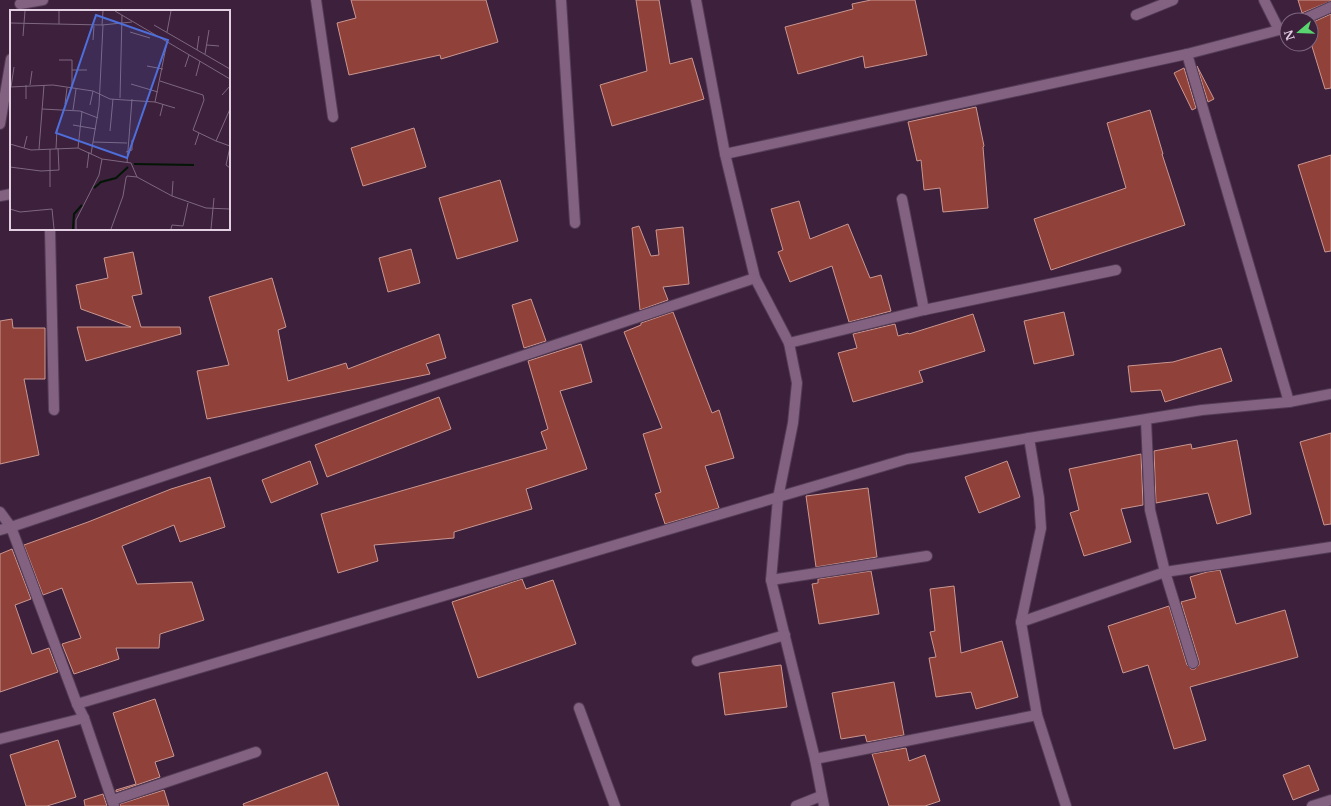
<svg xmlns="http://www.w3.org/2000/svg" width="1331" height="806" viewBox="0 0 1331 806" font-family="'Libre Baskerville',serif">
	<style>
		.building { fill: #90413a; stroke: #ca9791 }
		.lines { fill: none; stroke-linecap: round; stroke-linejoin: round }
		.minor-casing { stroke: #543c55; stroke-width: 12 }
		.minor { stroke: #826181; stroke-width: 10 }
		.inset-river { fill: none; stroke: #031505; stroke-width: 2 }
		.inset-road { fill: none; stroke: #7f677f; stroke-width: 1 }
		.view { fill: #4e6fdb; fill-opacity: 0.15; stroke: #4e6fdb; stroke-width: 2 }
		.inset-edge { fill: none; stroke: #e3d1e3; stroke-width: 2 }
	</style>
	<rect width="100%" height="100%" fill="#3c203c"/>
	<g class="building">
		<path d="M351 0H486L498 42 441 59 440 55 349 75 337 23 356 18Z"/>
		<path d="M636 0H659L670 64 692 58 704 99 612 126 600 85 647 71Z"/>
		<path d="M871 0H915L927 55 865 68 863 56 798 74 785 27 853 9 852 4Z"/>
		<path d="M1298 0H1331V1L1302 13Z"/>
		<path d="M1331 14V88L1325 89 1311 43V23Z"/>
		<path d="M1197 66 1214 99 1208 102Z"/>
		<path d="M1184 68 1196 108 1192 110 1174 73Z"/>
		<path d="M976 107 984 146 983 147 988 208 943 212 940 188 924 190 921 160 917 161 908 122Z"/>
		<path d="M1150 110 1163 154H1162L1185 225 1051 270 1034 219 1126 188 1107 123Z"/>
		<path d="M414 128 426 167 363 186 351 148Z"/>
		<path d="M1331 155V251L1325 252 1298 165Z"/>
		<path d="M500 180 518 241 457 259 439 198Z"/>
		<path d="M799 201 810 239 848 224 870 278 881 275 891 311 849 322 832 266 790 282 778 252 783 250 771 209Z"/>
		<path d="M639 226 651 256 659 255 656 230 683 227 689 284 663 287 668 300 640 310 632 228Z"/>
		<path d="M411 249 420 283 388 292 379 258Z"/>
		<path d="M133 252 142 294 132 296 141 327H180L181 334 86 361 77 327H131L81 309 76 285 108 278 104 258Z"/>
		<path d="M272 278 286 327 278 330 288 381 346 363 348 369 439 334 446 358 426 364 430 374 207 419 197 371 229 365 209 297Z"/>
		<path d="M531 299 546 341 524 348 512 305Z"/>
		<path d="M673 312 712 413 719 410 734 458 705 466 719 508 665 524 655 494 661 492 643 434 662 428 624 332 641 325V323Z"/>
		<path d="M1064 312 1074 355 1034 364 1024 321Z"/>
		<path d="M973 314 985 351 919 371 923 382 853 402 838 353 857 348 853 334 895 324 898 336 908 333 909 334Z"/>
		<path d="M12 319 13 328H45V379H24L39 455 0 464V321Z"/>
		<path d="M581 344 592 382 560 391 587 469 526 489 532 509 454 532V538L374 545 378 561 338 573 321 514 547 449 541 432 548 429 528 361Z"/>
		<path d="M1221 348 1232 381 1165 402 1161 390 1131 392 1128 366 1173 362Z"/>
		<path d="M439 397 451 429 327 477 315 445Z"/>
		<path d="M1331 433V524L1324 525 1300 442Z"/>
		<path d="M1237 440 1251 514 1217 524 1208 493 1156 503 1154 451 1191 444 1192 449Z"/>
		<path d="M1141 454 1143 505 1121 509 1131 542 1084 556 1070 513 1079 510 1069 469Z"/>
		<path d="M310 461 318 484 271 503 262 480Z"/>
		<path d="M1007 461 1020 497 979 513 965 477Z"/>
		<path d="M210 477 225 527 180 542 174 525 122 546 137 584 192 582 204 620 160 634 159 648H116L119 659 74 674 62 644 81 638 62 588 43 595 24 545 88 522 171 489Z"/>
		<path d="M868 488 877 557 816 567 806 496Z"/>
		<path d="M12 549 31 599 15 605 32 654 49 648 58 672 0 692V554Z"/>
		<path d="M1220 570 1236 624 1285 610 1298 657 1190 687 1206 740 1174 749 1148 665 1123 673 1108 626 1169 606 1187 665 1191 669H1195L1199 665V661L1181 602 1196 598 1190 577 1207 572Z"/>
		<path d="M871 571 879 614 819 624 812 584 818 583V579Z"/>
		<path d="M522 579 526 589 553 580 576 644 478 678 452 602Z"/>
		<path d="M954 586 961 653 1002 641 1018 697 976 709 971 692 936 697 929 658 936 657 930 632 935 631 930 589Z"/>
		<path d="M781 665 787 707 725 715 719 673Z"/>
		<path d="M894 682 904 735 867 742 865 735 841 739 832 693Z"/>
		<path d="M155 699 174 756 155 762 160 777 116 792V790L136 784 113 713Z"/>
		<path d="M58 740 76 797 47 806H26L10 755Z"/>
		<path d="M906 748 909 761 925 755 940 801 925 806H889L872 754Z"/>
		<path d="M1309 765 1319 790 1293 800 1283 775Z"/>
		<path d="M327 772 339 806H244L243 804Z"/>
		<path d="M164 790 169 806H120V804Z"/>
		<path d="M103 794 107 806H85L84 800Z"/>
	</g>
	<g class="lines">
		<g class="minor-casing">
			<g id="minor">
				<path d="M316 0 333 117"/>
				<path d="M561 0 575 223"/>
				<path d="M696 0 725 154 755 278 789 343 797 383 793 423 778 498 771 580 815 759 824 806"/>
				<path d="M1264 0 1279 30"/>
				<path d="M20 4 43 0"/>
				<path d="M1136 15 1173 0"/>
				<path d="M1302 20 1331 7"/>
				<path d="M1187 54 1289 402"/>
				<path d="M0 124 11 59"/>
				<path d="M725 154 1187 54 1279 30 1287 27"/>
				<path d="M0 196 11 194"/>
				<path d="M902 199 924 310"/>
				<path d="M50 229 54 410"/>
				<path d="M789 343 924 310 1116 270"/>
				<path d="M1146 420 1150 510 1165 572 1193 663"/>
				<path d="M1029 438 1039 498 1041 528 1021 622 1037 715 1066 806"/>
				<path d="M0 512 11 527 77 704 84 718 114 806"/>
				<path d="M0 530 11 527 755 278"/>
				<path d="M771 580 927 556"/>
				<path d="M1021 622 1165 572 1331 547"/>
				<path d="M697 661 785 635"/>
				<path d="M77 704 907 459 1029 438 1202 410 1289 402 1331 394"/>
				<path d="M579 708 615 806"/>
				<path d="M0 739 84 718"/>
				<path d="M815 759 1037 715"/>
				<path d="M113 800 256 752"/>
				<path d="M796 806 821 796"/>
				<path d="M1312 806 1331 800"/>
			</g>
		</g>
		<use href="#minor" class="minor"/>
	</g>
	<g transform="translate(10 10)">
		<rect width="220" height="220" fill="#3c203c"/>
		<path class="inset-river" d="M124 154 184 155M84 178 91 172 106 168 118 157M63 219 64 204 72 195"/>
		<path class="inset-road" d="M105 1 220 69M0 13 92 15 122 12M49 14V1M92 15 93 1M144 15 220 59M120 22 140 28M157 22 161 1M13 26 15 1M83 30 84 16M197 35 209 36M187 40 189 26M195 44 199 20M49 50H62V78M137 56 153 59M175 57 179 45M62 60H77M186 66 190 51M150 71 193 85 194 90 183 120 206 131 220 99M121 74 148 82M20 75 22 61M0 77 43 75 83 81 100 89 145 92 157 32M1 77 4 57M212 85 220 76M110 88 112 5M16 89V75M145 92 165 98M55 94 57 78M80 95 83 81M32 99 70 101 88 108M63 100 66 79M150 106 153 94M63 115 86 119M100 121 103 89M206 131 220 136M83 132 117 133M0 134 21 140 68 138 92 149 121 153 127 167 162 186 196 198 220 199M185 135 189 123M220 137 216 155 220 158M14 138 17 126M68 138 72 101M29 139 34 75M46 139 47 119M116 142 122 140V130M0 143V163M81 144 89 96 93 15M117 153 122 89M0 157 31 161 49 160 48 138M77 158 79 142M40 177V139M162 186 163 171M0 199 10 202 42 199 44 219M66 219V210L89 165 92 149M101 219 113 186 116 168 117 166 127 167M161 219 162 215 173 216 178 193M201 219 204 188"/>
		<path class="view" d="M86 5 158 30 117 148 46 123Z"/>
		<rect width="220" height="220" class="inset-edge"/>
	</g>
	<g transform="translate(1299 32) rotate(251)"><circle r="19" fill="#3c203c" stroke="#7f677f"/>
	<path d="M0-3L7 15L0 10L-7 15Z" fill="#59d56f"/>
	<text y="-6" font-size="11" font-weight="bold" text-anchor="middle" fill="#e3d1e3">N</text>
	</g>
</svg>
